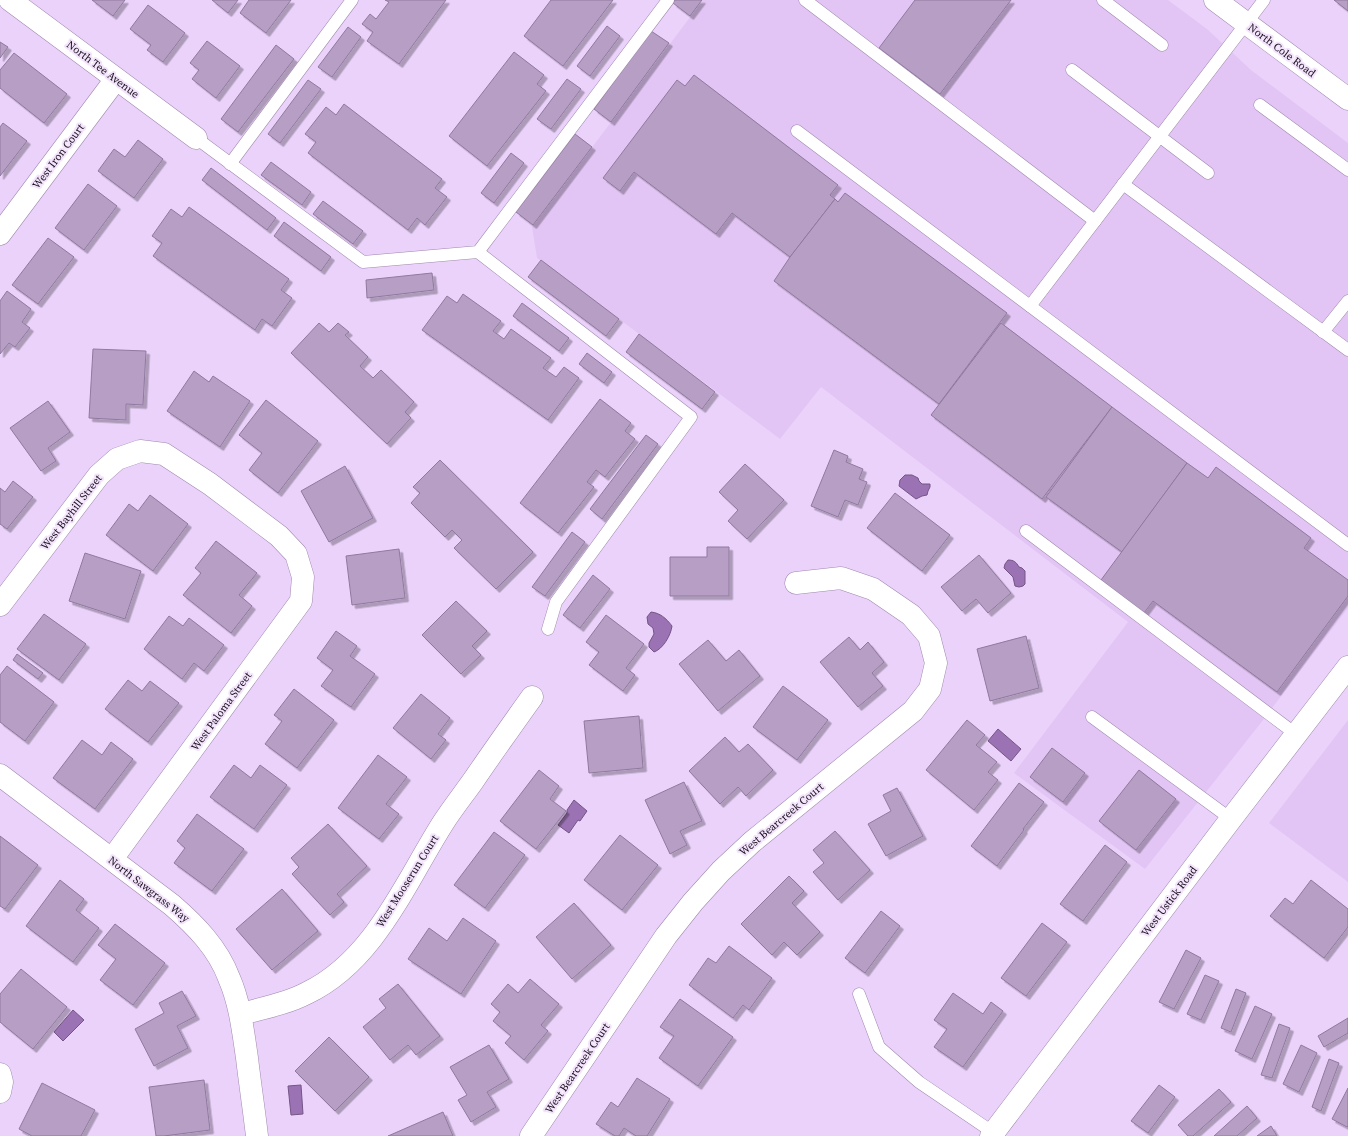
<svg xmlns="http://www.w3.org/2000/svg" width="1348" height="1136" viewBox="0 0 1348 1136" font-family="'Source Serif 4',serif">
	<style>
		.built { fill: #e2c5f4 }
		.water { fill: #9b72b3; stroke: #745586 }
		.building { fill: #b69ec5; stroke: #90799e; filter: url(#shadow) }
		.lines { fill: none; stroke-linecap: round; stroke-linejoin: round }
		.lane-casing { stroke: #a088ae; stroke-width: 13 }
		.street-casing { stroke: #a088ae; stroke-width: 23 }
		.secondary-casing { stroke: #a088ae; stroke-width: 23 }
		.lane { stroke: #fff; stroke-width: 12 }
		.street { stroke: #fff; stroke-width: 22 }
		.secondary { stroke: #fff; stroke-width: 22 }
		.labels { text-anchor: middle; stroke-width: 4; stroke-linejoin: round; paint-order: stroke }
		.street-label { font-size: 11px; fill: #19101e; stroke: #f3e4fc }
	</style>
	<defs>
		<filter id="shadow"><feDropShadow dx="3.5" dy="3.5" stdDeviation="0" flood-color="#0004"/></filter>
	</defs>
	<rect width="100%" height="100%" fill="#ebd2fb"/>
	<g class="built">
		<path d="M703 0H1168L1207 29 1251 70 1348 143V608L1260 724 1145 869 1014 773 1128 622 821 387 780 439 537 258 532 227Z"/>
		<path d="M1348 720V882L1269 823Z"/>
	</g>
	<g class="water">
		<path d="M905 475H912L918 478 919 481 922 484H930V487L928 491 927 495 922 496 916 499 899 486 900 480Z"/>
		<path d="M1008 560C1014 560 1016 562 1019 567L1022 568 1025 571V584L1023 586 1019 587 1015 586 1013 577 1004 568 1005 564Z"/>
		<path d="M651 612C660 613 666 618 672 626 671 635 663 649 654 652L649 647V643L654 634 653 628 648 624 647 617Z"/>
		<path d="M998 729 1021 749 1011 761 988 741Z"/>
		<path d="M574 800 587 811 580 821 578 820 569 833 558 825 567 813V810Z"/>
		<path d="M73 1010 84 1020 63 1041 54 1032Z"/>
		<path d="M301 1085 303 1114 291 1115 288 1086Z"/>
	</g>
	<g class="building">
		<path d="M92 0H125L113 16Z"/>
		<path d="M212 0H238L228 13Z"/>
		<path d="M249 0H291L266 33 240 13Z"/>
		<path d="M385 0H446L399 64 367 41 373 32 362 24 370 14 376 19 389 2Z"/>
		<path d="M551 0H613L563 66 524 36Z"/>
		<path d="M675 0H702L690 16 673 3Z"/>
		<path d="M915 0H1011L940 94 879 48Z"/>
		<path d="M1334 0H1348V11Z"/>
		<path d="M148 5 185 33 163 62 147 50 151 45 130 29Z"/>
		<path d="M607 26 620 36 590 76 577 66Z"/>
		<path d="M348 27 361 37 332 77 318 67Z"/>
		<path d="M651 31 669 43 611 122 594 109Z"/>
		<path d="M207 41 240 66 216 98 192 79 199 70 190 63Z"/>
		<path d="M0 42 8 47 0 58Z"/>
		<path d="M276 45 294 59 238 132 221 119Z"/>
		<path d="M514 52 544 75 537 84 546 91 487 166 449 136Z"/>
		<path d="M14 53 67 94 44 123 0 88V70Z"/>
		<path d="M694 75 838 185 830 195 835 199 790 257 732 213 716 234 634 172 620 191 603 178 677 80 685 86Z"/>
		<path d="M567 79 581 89 551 129 537 119Z"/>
		<path d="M308 80 321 89 280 143 268 134Z"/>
		<path d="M344 104 442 179 435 188 447 197 425 225 417 218 408 230 308 153 316 142 305 134 326 107 336 115Z"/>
		<path d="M3 123 27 141 0 176V127Z"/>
		<path d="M575 134 592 147 533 225 516 212Z"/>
		<path d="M138 140 163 159 134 198 98 171 114 149 125 157Z"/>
		<path d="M511 153 524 163 494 203 481 193Z"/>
		<path d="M271 162 311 192 302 205 261 175Z"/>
		<path d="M211 168 276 218 267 230 202 180Z"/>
		<path d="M88 184 117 206 84 250 55 228Z"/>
		<path d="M845 193 1007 313 939 404 774 281 790 257 835 199 838 202Z"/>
		<path d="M323 201 363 231 353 244 313 214Z"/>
		<path d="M189 207 289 279 281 290 292 298 272 326 262 319 255 330 153 256 162 243 152 236 171 209 182 217Z"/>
		<path d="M284 222 331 257 321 271 274 236Z"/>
		<path d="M48 238 74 257 38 304 12 285Z"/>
		<path d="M541 260 619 319 606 336 528 277Z"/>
		<path d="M432 273 434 290 367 298 366 280Z"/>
		<path d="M7 291 31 309 22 322 30 328 15 347 9 343 0 354V301Z"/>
		<path d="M463 294 501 321 493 331 504 339 511 329 551 358 543 368 556 377 564 367 579 378 548 420 422 330 447 296 457 303Z"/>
		<path d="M522 303 569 338 559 351 513 316Z"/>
		<path d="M319 323 329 332 338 323 349 332 345 335 368 357 360 366 373 378 381 370 414 402 405 412 411 418 387 444 291 353Z"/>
		<path d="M1001 323 1112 407 1042 499 931 415Z"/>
		<path d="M639 334 715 392 702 409 626 352Z"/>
		<path d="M93 349 146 351 143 405 126 404V420L89 418Z"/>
		<path d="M587 353 612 372 604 383 579 364Z"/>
		<path d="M194 371 209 382 213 376 250 401 220 447 167 411Z"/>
		<path d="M600 399 631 423 625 431 635 439 605 477 596 470 587 482 594 487 558 533 520 503Z"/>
		<path d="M266 400 318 441 278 493 249 470 262 453 239 435Z"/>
		<path d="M48 401 70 432 48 448 56 461 41 471 10 428Z"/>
		<path d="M1112 407 1187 463 1122 552 1046 497Z"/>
		<path d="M646 435 658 444 602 519 590 509Z"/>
		<path d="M834 450 848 456 846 462 863 469 859 479 867 482 858 505 845 500 838 517 811 506Z"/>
		<path d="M440 460 533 552 496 589 454 548 462 540 452 530 445 537 411 503 420 493 413 487Z"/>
		<path d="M1187 463 1208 478 1216 467 1311 538 1304 548 1348 580V596L1277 692 1153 601 1144 613 1101 580Z"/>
		<path d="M745 464 784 500 747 539 728 521 738 510 719 492Z"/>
		<path d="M345 466 373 518 329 542 301 491Z"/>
		<path d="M13 481 33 497 7 529 0 524V488L5 492Z"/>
		<path d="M895 493 950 535 922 571 867 528Z"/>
		<path d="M150 495 188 524 153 571 106 535 129 504 138 511Z"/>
		<path d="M572 532 585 542 545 596 532 587Z"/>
		<path d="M216 541 257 573 239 595 252 606 231 633 183 595 201 573 195 568Z"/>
		<path d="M707 547H729V596H670V557H707Z"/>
		<path d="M399 549 405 598 352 605 346 556Z"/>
		<path d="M85 553 141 571 125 619 69 601Z"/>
		<path d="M979 555 1011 593 988 613 976 599 962 611 941 587Z"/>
		<path d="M593 575 610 589 580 628 563 615Z"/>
		<path d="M456 601 487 631 472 646 481 655 461 674 422 635Z"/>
		<path d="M44 614 86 644 59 680 17 649Z"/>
		<path d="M606 615 644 644 626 668 635 675 623 691 589 665 599 652 586 642Z"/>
		<path d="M169 616 183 626 189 618 224 645 204 671 194 663 182 679 144 649Z"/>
		<path d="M336 631 357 646 350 656 375 674 351 707 321 686 333 670 317 658Z"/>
		<path d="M1026 636 1039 688 990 701 977 649Z"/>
		<path d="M849 637 860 650 868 642 884 662 872 673 883 686 858 707 820 662Z"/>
		<path d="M708 640 726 661 739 650 760 676 718 711 679 664Z"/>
		<path d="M17 654 43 673 38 679 13 660Z"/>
		<path d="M7 666 54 702 25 741 0 722V675Z"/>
		<path d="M128 680 142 691 150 681 179 703 148 742 105 709Z"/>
		<path d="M783 686 828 720 797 760 753 727Z"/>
		<path d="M294 689 334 720 297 768 265 744 282 721 274 715Z"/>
		<path d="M421 694 450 718 438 734 446 740 431 759 393 728Z"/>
		<path d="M639 716 643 768 589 773 584 721Z"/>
		<path d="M967 720 985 735 976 745 997 762 988 772 998 780 974 810 926 770Z"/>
		<path d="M725 737 739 752 748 744 773 770 746 796 738 787 720 804 689 771Z"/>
		<path d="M82 740 102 755 111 742 133 759 95 809 53 778Z"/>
		<path d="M1052 748 1085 773 1063 802 1030 777Z"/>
		<path d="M378 755 407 777 386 804 399 814 379 839 338 808Z"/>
		<path d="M234 765 251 778 260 765 287 785 254 829 210 797Z"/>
		<path d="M539 770 559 786 550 799 566 811 536 849 500 821Z"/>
		<path d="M1139 770 1176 799 1136 850 1099 821Z"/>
		<path d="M684 782 702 821 680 831 687 845 670 854 645 800Z"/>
		<path d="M1019 783 1044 802 1023 829 1024 830 997 866 971 846Z"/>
		<path d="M897 788 923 836 886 856 868 824 891 811 883 795Z"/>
		<path d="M197 814 244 849 212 891 174 863 185 848 177 841Z"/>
		<path d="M328 824 367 866 337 894 344 902 330 915 292 874 299 867 291 858Z"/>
		<path d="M835 831 870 870 838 900 813 872 824 863 813 850Z"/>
		<path d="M494 832 525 855 485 908 454 885Z"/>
		<path d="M620 835 658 865 622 910 584 880Z"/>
		<path d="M0 836 38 865 5 909 0 906Z"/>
		<path d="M1105 845 1127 862 1083 921 1060 904Z"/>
		<path d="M789 876 804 891 792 903 820 932 797 955 784 942 772 955 741 924Z"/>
		<path d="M60 880 84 899 76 910 99 928 73 962 26 926Z"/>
		<path d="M1311 880 1348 909V927L1324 958 1270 916 1285 898 1293 904Z"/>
		<path d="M282 889 318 931 272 970 236 929Z"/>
		<path d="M574 903 611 945 572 979 536 937Z"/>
		<path d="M881 911 900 926 865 973 845 958Z"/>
		<path d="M463 918 496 941 461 994 408 959 429 928 447 941Z"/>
		<path d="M1042 923 1067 942 1026 996 1001 978Z"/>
		<path d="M115 924 165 963 133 1005 100 980 116 959 98 945Z"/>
		<path d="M729 946 772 978 749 1010 743 1005 733 1018 689 985 708 958 716 963Z"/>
		<path d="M1186 950 1201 958 1174 1009 1159 1002Z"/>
		<path d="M21 969 67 1007 33 1049 0 1022V994Z"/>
		<path d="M1205 975 1219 981 1201 1020 1187 1014Z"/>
		<path d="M530 979 559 1004 541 1025 548 1031 524 1060 505 1043 511 1036 493 1021 500 1012 491 1004 508 984 518 993Z"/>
		<path d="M398 984 440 1036 416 1055 408 1045 390 1060 363 1027 386 1008 379 999Z"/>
		<path d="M1236 989 1246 993 1231 1032 1221 1028Z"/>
		<path d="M182 991 196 1016 177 1026 188 1048 154 1066 135 1029 164 1013 159 1003Z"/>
		<path d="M953 993 983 1014 991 1002 1003 1011 963 1067 934 1047 947 1029 934 1020Z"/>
		<path d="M680 999 733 1037 698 1086 659 1058 674 1036 660 1027Z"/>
		<path d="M1255 1006 1272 1014 1252 1059 1235 1051Z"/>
		<path d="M1348 1018V1033L1324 1047 1318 1036Z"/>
		<path d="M1279 1024 1290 1028 1272 1078 1261 1075Z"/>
		<path d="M329 1037 369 1077 335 1111 295 1071Z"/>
		<path d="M489 1045 509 1079 487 1092 496 1107 471 1122 458 1100 467 1095 450 1067Z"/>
		<path d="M1301 1045 1317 1053 1299 1092 1283 1084Z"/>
		<path d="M1329 1059 1339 1063 1321 1111 1312 1107Z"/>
		<path d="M637 1078 670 1099 647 1136H636L624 1128 619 1136H615L596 1124 611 1102 618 1107Z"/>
		<path d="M204 1080 210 1130 164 1136H156L149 1087Z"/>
		<path d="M42 1083 95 1110 81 1136H32L19 1129Z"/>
		<path d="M1159 1085 1175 1097 1148 1133 1131 1121Z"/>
		<path d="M1348 1088V1126L1347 1127 1332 1119Z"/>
		<path d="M1219 1089 1231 1102 1193 1136H1188L1178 1125Z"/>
		<path d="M1247 1106 1257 1118 1237 1136H1214Z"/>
		<path d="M443 1112 453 1136H388Z"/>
		<path d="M1271 1126 1277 1136H1257Z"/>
	</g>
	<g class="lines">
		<g class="lane-casing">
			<g id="lane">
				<path d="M805 0 1095 221"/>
				<path d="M1103 0 1162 45"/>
				<path d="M1072 70 1208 173"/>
				<path d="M1260 105 1348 170"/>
				<path d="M797 131 1348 545"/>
				<path d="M196 138 363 262 478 252 668 0"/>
				<path d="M230 164 352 0"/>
				<path d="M1123 184 1348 350"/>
				<path d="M478 252 691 417 556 602 548 629"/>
				<path d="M1030 306 1264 0"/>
				<path d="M1323 332 1348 301"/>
				<path d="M1026 531 1297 735"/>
				<path d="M1092 717 1231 819"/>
				<path d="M859 994 879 1047 919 1082 994 1133"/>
			</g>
		</g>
		<g class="street-casing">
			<g id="street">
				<path d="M10 0 196 138"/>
				<path d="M0 234 116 79"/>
				<path d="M0 605 99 475 117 459 140 451 164 454 210 484 279 536 296 554 303 577 301 601 112 859"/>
				<path d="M0 775 172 905C195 925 218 948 229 978 240 1003 243 1031 247 1058 250 1084 254 1110 257 1136"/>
				<path d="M241 1014C263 1008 286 1004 307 993 374 961 405 883 443 823 452 809 463 795 473 781 492 753 512 725 532 697"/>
				<path d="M0 1074 2 1082 0 1092"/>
				<path d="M531 1136 666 936 693 902 721 871 752 842 913 711 930 689 936 663 929 636 911 615 873 589 841 578 796 583"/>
			</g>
		</g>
		<g class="secondary-casing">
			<g id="secondary">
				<path d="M1215 0 1348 99"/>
				<path d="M991 1136 1231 819 1348 667"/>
			</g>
		</g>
		<use href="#lane" class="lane"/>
		<use href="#street" class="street"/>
		<use href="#secondary" class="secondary"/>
	</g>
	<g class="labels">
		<g class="street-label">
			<text transform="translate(1282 50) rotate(37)" y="4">North Cole Road</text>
			<text transform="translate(103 69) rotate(37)" y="4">North Tee Avenue</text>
			<text transform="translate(58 156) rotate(-53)" y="4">West Iron Court</text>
			<text transform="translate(71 512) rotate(-52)" y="4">West Bayhill Street</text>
			<text transform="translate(221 711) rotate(-54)" y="4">West Paloma Street</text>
			<text transform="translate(781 819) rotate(-40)" y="4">West Bearcreek Court</text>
			<text transform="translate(407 881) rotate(-58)" y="4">West Mooserun Court</text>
			<text transform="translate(149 889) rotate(38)" y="4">North Sawgrass Way</text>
			<text transform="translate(1169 901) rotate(-53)" y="4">West Ustick Road</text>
			<text transform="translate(577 1068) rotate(-56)" y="4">West Bearcreek Court</text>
		</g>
	</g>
</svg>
